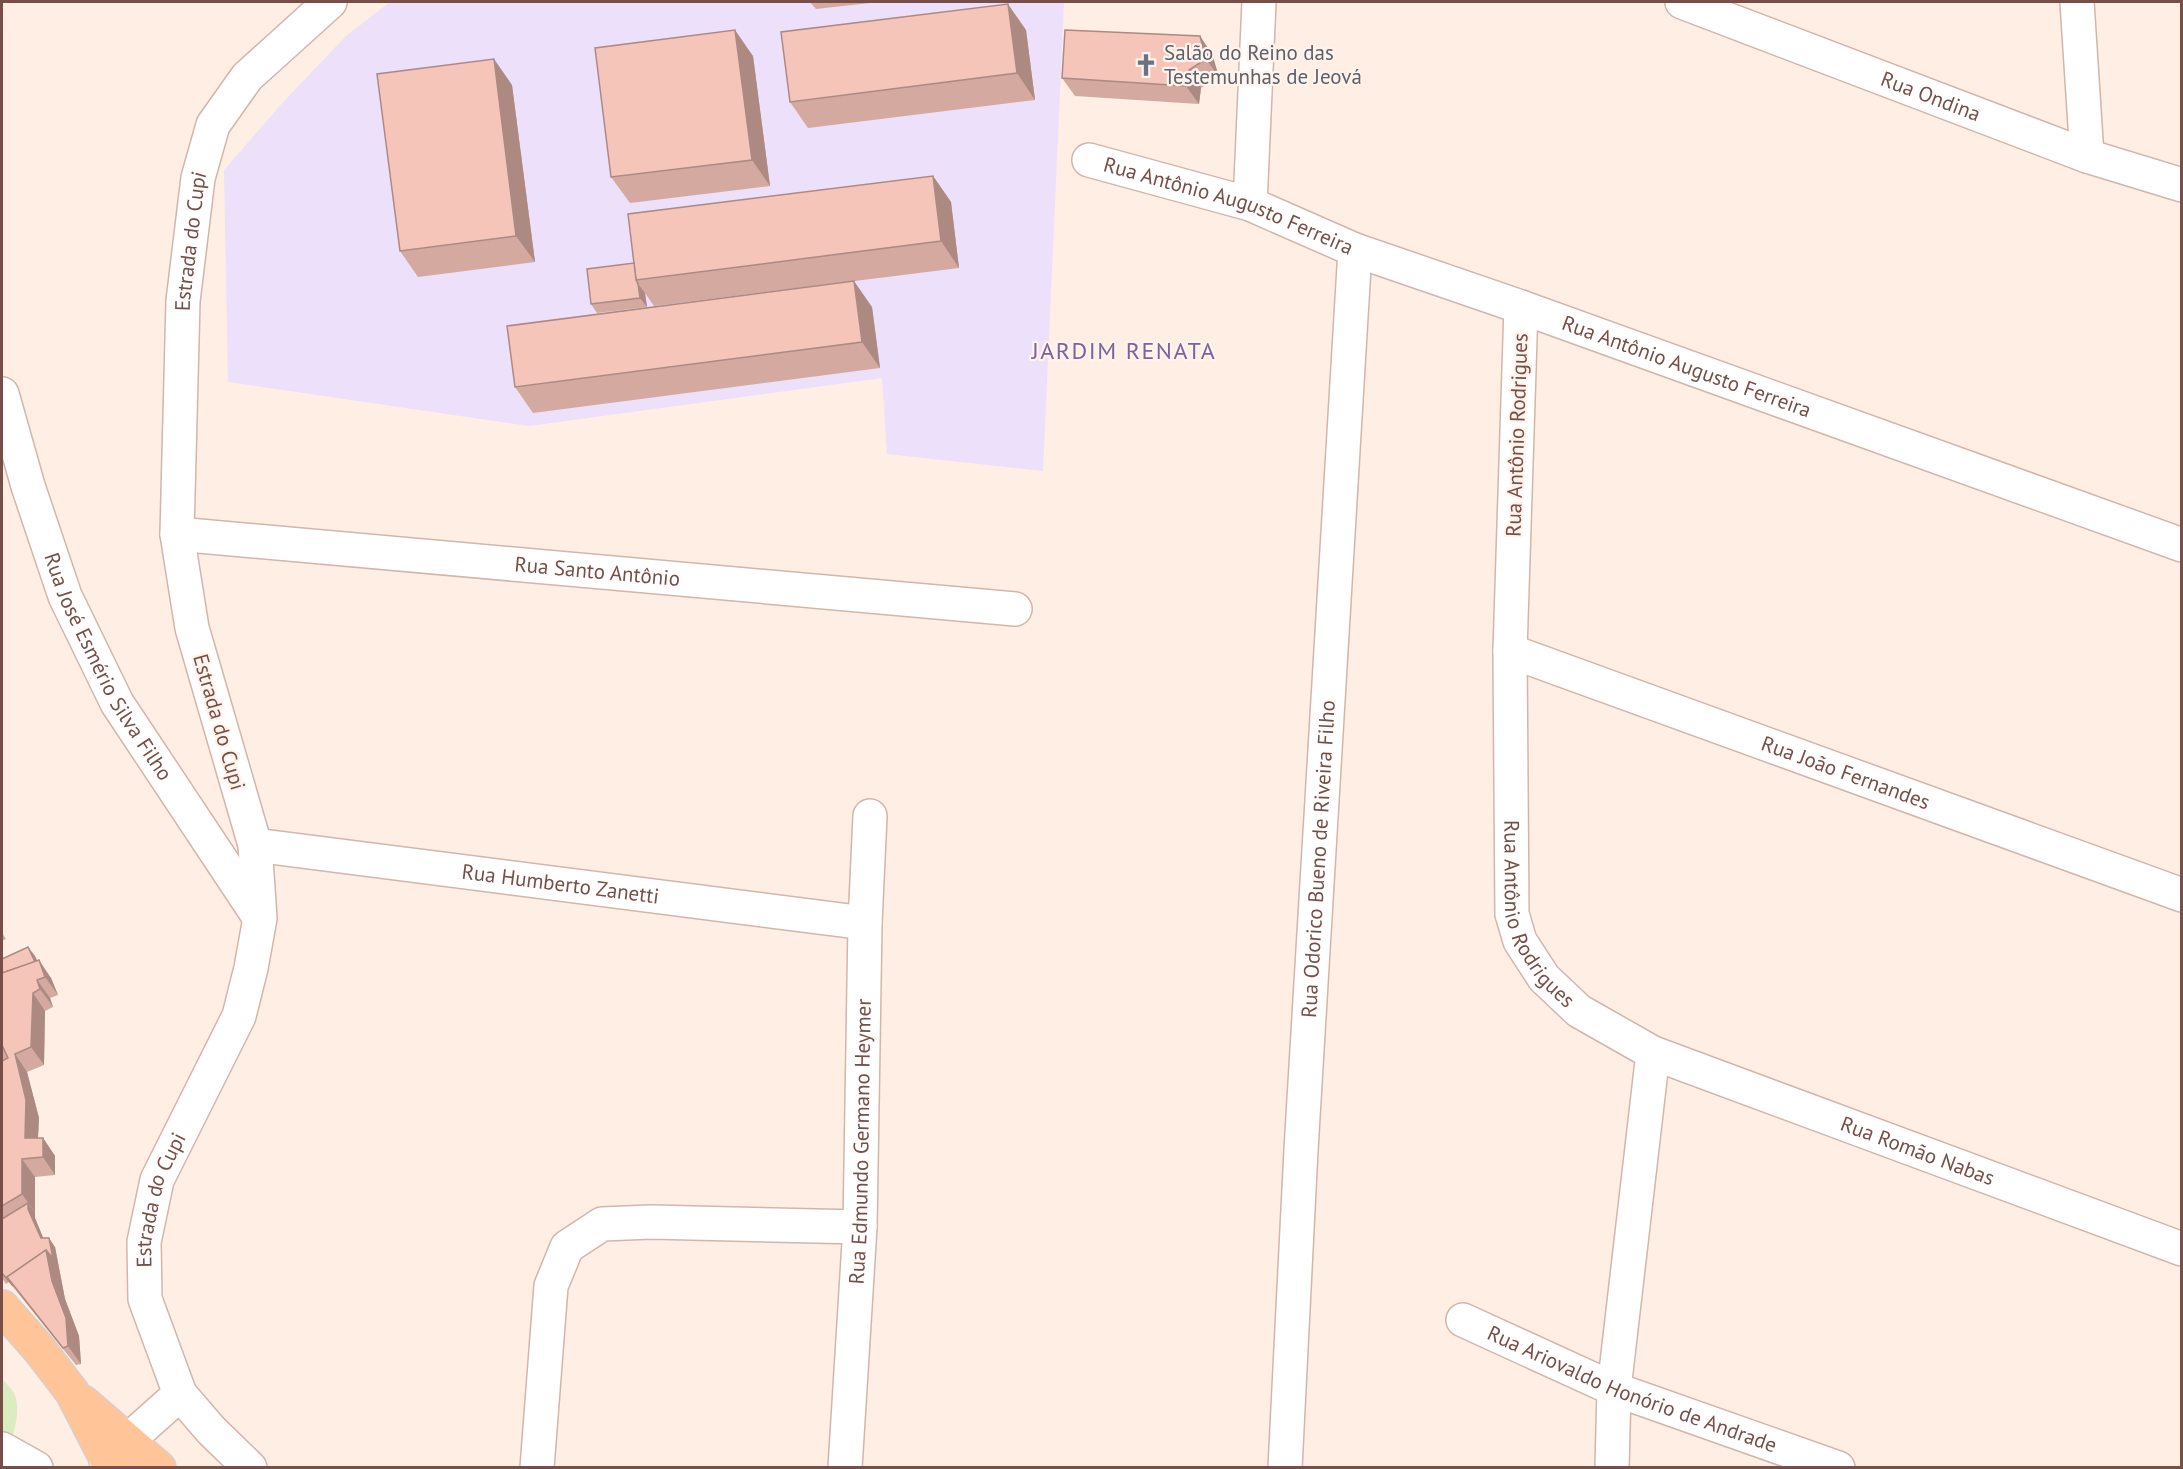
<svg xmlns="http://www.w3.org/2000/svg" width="2183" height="1469" viewBox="0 0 2183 1469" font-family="'PT Sans',sans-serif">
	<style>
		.education { fill: #ece0fa }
		.green { fill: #dbecc1 }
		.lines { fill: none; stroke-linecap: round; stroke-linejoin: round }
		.minor-casing { stroke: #d2b6ac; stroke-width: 36 }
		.major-casing { stroke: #d9cecc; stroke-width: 36 }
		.minor { stroke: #fff; stroke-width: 33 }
		.major { stroke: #ffc599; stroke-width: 33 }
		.wall { fill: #d3a9a0 }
		.shaded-wall { fill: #ac8a82 }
		.building { fill: #f5c5ba; stroke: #ac8a82; stroke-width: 1.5 }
		.labels { text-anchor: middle; stroke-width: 4.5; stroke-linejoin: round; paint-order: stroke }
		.worship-label { font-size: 21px; fill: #5b616d; stroke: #fff3eb; text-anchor: start }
		.street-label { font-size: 21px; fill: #784f48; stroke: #fff3eb }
		.quarter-label { font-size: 24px; letter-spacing: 1.5px; fill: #7d639c; stroke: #fff3eb }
	</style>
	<rect width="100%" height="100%" fill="#feeee4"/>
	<path class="education" d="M390 2H1064L1043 471 887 454 882 378 529 426 228 382 224 170 285 100 346 36Z"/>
	<path class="green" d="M2 1379C6 1383 11 1388 14 1393 24 1415 8 1447 2 1467Z"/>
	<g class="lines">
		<g class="minor-casing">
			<g id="minor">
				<path id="s1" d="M1682 2 2087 156 2182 185"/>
				<path d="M2077 2 2087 156"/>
				<path id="s2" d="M1089 160 1250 204 1355 250 1521 307 2182 545"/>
				<path d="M1250 204 1259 2"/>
				<path id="s3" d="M1521 307 1510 651 1512 914 1520 941 1544 978 1579 1011 1653 1053 1614 1389 1612 1468"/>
				<path id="s4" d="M2 394 28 486 65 596 117 703 259 917"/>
				<path id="s5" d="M177 534 1015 609"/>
				<path id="s6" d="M1510 651 2182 895"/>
				<path id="s7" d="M255 845 865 923"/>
				<path id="s8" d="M1653 1053 2182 1249"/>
				<path id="s9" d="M1463 1320 1614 1389 1838 1468"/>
				<path d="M180 1394 211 1430 250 1468"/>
				<path d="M2 1449 36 1468"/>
				<path id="s10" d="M106 1460 180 1394 145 1299 144 1242 157 1180 239 1016 251 968 260 918 255 845 192 628 177 534 183 301 198 178 213 125 247 77 330 2"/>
				<path d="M537 1468 551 1286 567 1247 602 1224 651 1222 860 1227"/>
				<path id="s11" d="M845 1468 860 1227 865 923 870 816"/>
				<path id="s12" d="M1285 1468 1301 1150 1355 250"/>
			</g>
		</g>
		<g class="major-casing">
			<g id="major">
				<path d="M2 1307 39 1349 72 1392 107 1460 113 1468"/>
				<path d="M83 1402 159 1468"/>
			</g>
		</g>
		<use href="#minor" class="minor"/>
		<use href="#major" class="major"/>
	</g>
	<g class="wall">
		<path d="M810 2H870V3L816 9Z"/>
		<path d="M1026 30 1035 100 808 128 790 102Z"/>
		<path d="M1212 54 1219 77 1201 88 1199 104 1075 96 1062 78Z"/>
		<path d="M753 56 770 186 630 203 611 177Z"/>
		<path d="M512 85 535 262 418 277 400 251Z"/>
		<path d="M933 176 951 202 959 268 654 306 645 293 647 307 597 313 591 304 634 263Z"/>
		<path d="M872 307 880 368 533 413 515 387Z"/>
		<path d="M2 933 6 939 2 941Z"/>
		<path d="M28 947 37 961 51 978 58 995 50 998 53 1007 45 1011 44 1065 27 1072 39 1118 38 1138H43L55 1156V1175L35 1177V1218L43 1238 55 1247 65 1299 79 1336 81 1364 76 1365 9 1282 6 1284 2 1278V959Z"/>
	</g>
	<g class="shaded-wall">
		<path d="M1008 4 1026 30 1035 100 1017 73Z"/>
		<path d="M735 30 753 56 770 186 752 160Z"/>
		<path d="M1200 36 1212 54 1219 77 1206 59Z"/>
		<path d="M494 59 512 85 535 262 516 236Z"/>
		<path d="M1189 70 1201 88 1199 104 1186 86Z"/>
		<path d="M933 176 951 202 959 268 941 241Z"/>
		<path d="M854 281 872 307 880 368 862 342Z"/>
		<path d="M638 284 645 293 647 307 640 298Z"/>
		<path d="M28 947 35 956 45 977 40 971Z"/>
		<path d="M39 960 51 978 58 995 45 977Z"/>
		<path d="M37 980 50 998 53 1007 40 989Z"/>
		<path d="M33 993 45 1011 44 1065 31 1047Z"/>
		<path d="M15 1054 27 1072 39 1118 37 1156 25 1138Z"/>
		<path d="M43 1138 55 1156V1175L43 1157Z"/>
		<path d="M22 1159 35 1177V1212L22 1194Z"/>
		<path d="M28 1203 35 1212V1218L47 1247 41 1238 28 1209Z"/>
		<path d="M49 1238 55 1247 65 1299 79 1336 81 1364 68 1346 52 1281 46 1250Z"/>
	</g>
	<g class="building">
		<path d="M1008 4 1017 73 790 102 781 32Z"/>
		<path d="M735 30 752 160 611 177 595 48Z"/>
		<path d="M1065 30 1200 36 1206 59 1189 70 1186 86 1062 78Z"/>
		<path d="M494 59 516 236 400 251 377 74Z"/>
		<path d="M933 176 941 241 636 280 628 214Z"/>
		<path d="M634 263 636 280 638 284 640 298 591 304 587 269Z"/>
		<path d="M854 281 862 342 515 387 507 326Z"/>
		<path d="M28 947 35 962 2 973V959Z"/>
		<path d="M39 960 45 977 37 980 40 989 33 993 31 1047 15 1054 26 1100 25 1138H43V1157L22 1159V1194L2 1206V1060V1061L8 1058 2 1045V973Z"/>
		<path d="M28 1203V1209L41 1238H49L53 1258 46 1250 7 1277 13 1286 2 1273V1219Z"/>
		<path d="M46 1250 52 1281 66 1318 68 1346 63 1348 7 1277Z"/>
	</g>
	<defs>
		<g id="church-bare" transform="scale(1.8)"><path d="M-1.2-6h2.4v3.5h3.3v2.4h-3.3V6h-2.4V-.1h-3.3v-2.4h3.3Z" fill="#6b7280" stroke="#fff3eb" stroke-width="2.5" paint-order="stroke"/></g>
	</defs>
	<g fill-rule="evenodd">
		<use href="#church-bare" x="1146" y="65"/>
	</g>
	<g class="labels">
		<g class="worship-label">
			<text x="1164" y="60">Salão do Reino das<tspan x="1164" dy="24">Testemunhas de Jeová</tspan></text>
		</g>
		<g class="street-label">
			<text dy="7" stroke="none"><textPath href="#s1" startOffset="266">Rua Ondina</textPath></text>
			<text dy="7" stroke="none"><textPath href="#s2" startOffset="147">Rua Antônio Augusto Ferreira</textPath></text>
			<text dy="7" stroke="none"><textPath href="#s10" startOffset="1292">Estrada do Cupi</textPath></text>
			<text dy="7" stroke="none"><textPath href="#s2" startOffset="633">Rua Antônio Augusto Ferreira</textPath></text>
			<text transform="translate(1517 435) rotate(-88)" y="7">Rua Antônio Rodrigues</text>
			<text dy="7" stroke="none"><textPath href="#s5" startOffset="422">Rua Santo Antônio</textPath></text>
			<text dy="7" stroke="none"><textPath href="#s4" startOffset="294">Rua José Esmério Silva Filho</textPath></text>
			<text transform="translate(219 722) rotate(74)" y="7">Estrada do Cupi</text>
			<text dy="7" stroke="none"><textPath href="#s6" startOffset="357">Rua João Fernandes</textPath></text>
			<text dy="7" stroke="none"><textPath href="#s12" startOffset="610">Rua Odorico Bueno de Riveira Filho</textPath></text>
			<text dy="7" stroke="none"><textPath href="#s7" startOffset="308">Rua Humberto Zanetti</textPath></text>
			<text dy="7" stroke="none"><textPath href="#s3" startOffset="615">Rua Antônio Rodrigues</textPath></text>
			<text dy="7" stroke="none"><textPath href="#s11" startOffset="327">Rua Edmundo Germano Heymer</textPath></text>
			<text dy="7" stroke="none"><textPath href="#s8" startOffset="282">Rua Romão Nabas</textPath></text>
			<text dy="7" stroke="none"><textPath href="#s10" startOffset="302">Estrada do Cupi</textPath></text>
			<text dy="7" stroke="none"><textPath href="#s9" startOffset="183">Rua Ariovaldo Honório de Andrade</textPath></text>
		</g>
		<g class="quarter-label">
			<text x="1124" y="359">JARDIM RENATA</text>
		</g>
	</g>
	<rect width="2183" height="1469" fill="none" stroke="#784f48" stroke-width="6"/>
</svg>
